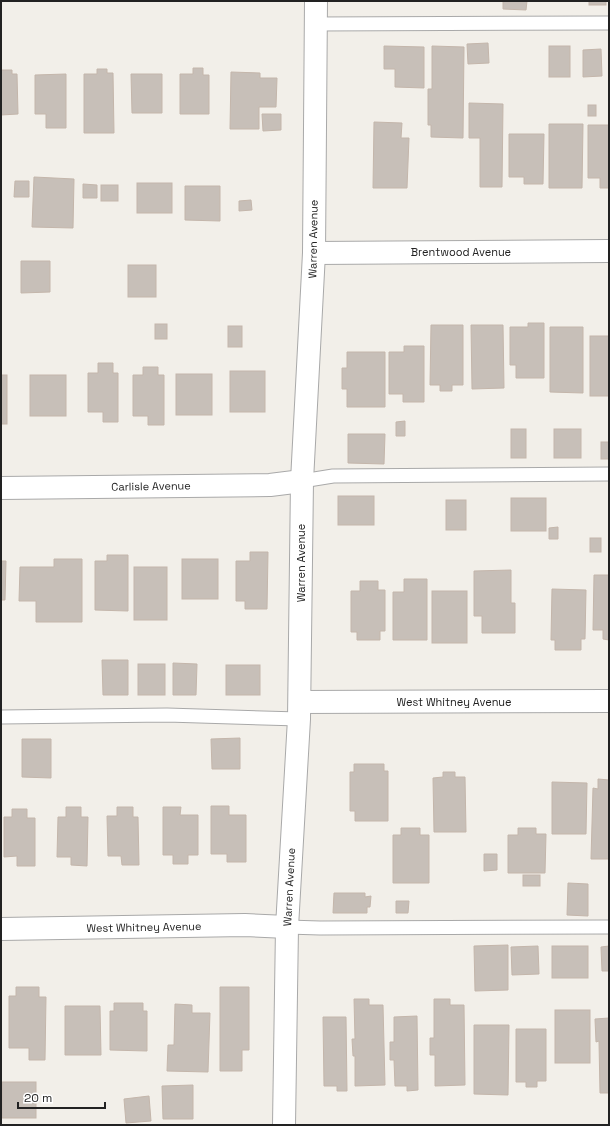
<svg xmlns="http://www.w3.org/2000/svg" width="610" height="1126" viewBox="0 0 610 1126" font-family="'Space Grotesk',sans-serif">
	<style>
		.building { fill: #c7bfb8; stroke: #c4b6ab }
		.lines { fill: none; stroke-linecap: round; stroke-linejoin: round }
		.service-casing { stroke: #a9a9a9; stroke-width: 15 }
		.minor-casing { stroke: #a9a9a9; stroke-width: 24 }
		.service { stroke: #fff; stroke-width: 13 }
		.minor { stroke: #fff; stroke-width: 22 }
		.labels { text-anchor: middle; stroke-width: 3; stroke-linejoin: round; paint-order: stroke }
		.street-label { font-size: 11px; fill: #222; stroke: #fff }
	</style>
	<rect width="100%" height="100%" fill="#f2efe9"/>
	<g class="building">
		<path d="M503 1H527L526 10 503 9Z"/>
		<rect x="589" y="1" width="17" height="4"/>
		<path d="M488 43 489 63 468 64 467 44Z"/>
		<path d="M384 46 424 47V88L395 87V69H384Z"/>
		<path d="M432 46 464 47 463 138 431 137V125H428V89H432Z"/>
		<rect x="549" y="46" width="21" height="31"/>
		<path d="M601 49 602 76 583 77V50Z"/>
		<path d="M193 68H203V75H209V114H180V74H193Z"/>
		<path d="M97 69H107V73H113L114 133H84V74H97Z"/>
		<path d="M1 70H12V74H17L18 114 1 115Z"/>
		<path d="M231 72 260 73V78H277L276 107H259V129H230Z"/>
		<path d="M66 74V128H46V114H35V75Z"/>
		<path d="M131 74H162V113H132Z"/>
		<path d="M469 103 503 104 502 187H480V138H469Z"/>
		<rect x="588" y="105" width="8" height="11"/>
		<path d="M262 114H281V130L263 131Z"/>
		<path d="M374 122 402 123 401 138H409L407 188H373Z"/>
		<path d="M549 124H583L582 188H549Z"/>
		<path d="M588 125H609V188H600V178H588Z"/>
		<path d="M509 134H544L543 184H524V177H509Z"/>
		<path d="M34 177 74 179 73 228 32 227Z"/>
		<path d="M15 181H29V197H14Z"/>
		<rect x="137" y="183" width="35" height="30"/>
		<path d="M83 184 97 185V198H83Z"/>
		<rect x="101" y="185" width="17" height="16"/>
		<path d="M185 186H220V221L185 220Z"/>
		<path d="M251 200 252 210 239 211V201Z"/>
		<path d="M21 261H50V292L21 293Z"/>
		<rect x="128" y="265" width="28" height="32"/>
		<path d="M528 323H544V378H516V365H510V327H528Z"/>
		<rect x="155" y="324" width="12" height="15"/>
		<path d="M431 325H463V385H452V391H440V385H430Z"/>
		<path d="M471 325H503L504 388 472 389Z"/>
		<rect x="228" y="326" width="14" height="21"/>
		<path d="M550 327H583V393L550 392Z"/>
		<rect x="590" y="336" width="19" height="60"/>
		<path d="M404 346H424V402H403V394H389V352H404Z"/>
		<path d="M347 352H385V407H347V389H342V368H347Z"/>
		<path d="M98 363H113V373H118V422H103V412H88V373H98Z"/>
		<path d="M143 367H158V375H164V425H148V416H133V375H143Z"/>
		<rect x="230" y="371" width="35" height="41"/>
		<rect x="176" y="374" width="36" height="41"/>
		<rect x="1" y="375" width="6" height="49"/>
		<rect x="30" y="375" width="36" height="41"/>
		<path d="M405 421V436H396V422Z"/>
		<rect x="511" y="429" width="15" height="29"/>
		<rect x="554" y="429" width="27" height="29"/>
		<path d="M348 434H385L384 464 348 463Z"/>
		<rect x="601" y="442" width="8" height="17"/>
		<rect x="338" y="496" width="36" height="29"/>
		<rect x="511" y="498" width="35" height="33"/>
		<rect x="446" y="500" width="20" height="30"/>
		<path d="M558 527V539H549V528Z"/>
		<rect x="590" y="538" width="11" height="14"/>
		<path d="M250 552H268L267 609H245V601H236V561H250Z"/>
		<path d="M107 555H128V611L95 610V561H107Z"/>
		<path d="M54 559H82V622H36V601H19L20 567H54Z"/>
		<rect x="182" y="559" width="36" height="40"/>
		<path d="M1 561H6L5 600H1Z"/>
		<rect x="134" y="567" width="33" height="53"/>
		<path d="M511 570V603H515V633H482V616H474V571Z"/>
		<path d="M594 575H609V640L603 639V630H593Z"/>
		<path d="M404 579H427V640H393V592H404Z"/>
		<path d="M360 581H378V590H385V631H380V640H357V632H351V591H360Z"/>
		<path d="M552 589 586 590 585 639H581V650H555V640H551Z"/>
		<rect x="432" y="591" width="35" height="52"/>
		<path d="M102 660H128V695H103Z"/>
		<path d="M173 663 197 664 196 695H173Z"/>
		<rect x="138" y="664" width="27" height="31"/>
		<rect x="226" y="665" width="34" height="30"/>
		<path d="M240 738V769H212L211 739Z"/>
		<path d="M22 739H51V778L22 777Z"/>
		<path d="M354 764H384V771H388V821H355V811H350V772H354Z"/>
		<path d="M443 772H455V777H465L466 832H434L433 778 443 777Z"/>
		<path d="M598 779 609 780V859H591L593 788 598 789Z"/>
		<path d="M552 782 587 783 586 834H552Z"/>
		<path d="M211 806H229V815H246V862H227V854H211Z"/>
		<path d="M66 807H81V817H88L87 866 71 865V857H57L58 817H66Z"/>
		<path d="M117 807H133V817H138L139 865H122L121 856H108L107 816H117Z"/>
		<path d="M163 807H181L180 815H198V855H188V864H173V855H163Z"/>
		<path d="M12 809H27V818H35V866H17V856L4 857V817H12Z"/>
		<path d="M401 828H420V835H429V883H393V835H401Z"/>
		<path d="M518 828H536V834H546L545 873H508V835H518Z"/>
		<path d="M484 854H497V870L484 871Z"/>
		<rect x="523" y="875" width="17" height="11"/>
		<path d="M568 883 588 884V916L567 915Z"/>
		<path d="M334 893H365V897L371 896 370 907H367V913H333Z"/>
		<path d="M396 901H409L408 913H396Z"/>
		<path d="M508 945V990L475 991 474 946Z"/>
		<path d="M538 946 539 974 512 975 511 947Z"/>
		<rect x="552" y="946" width="36" height="32"/>
		<path d="M609 946V971H602L601 947Z"/>
		<path d="M16 987H39V997H46L45 1060H29V1048H9V996H16Z"/>
		<path d="M220 987H249V1050H242V1071H220Z"/>
		<path d="M354 999H369V1005H383L385 1085 355 1086V1056H353L352 1039H355Z"/>
		<path d="M434 999H450V1005H464L465 1085 435 1086V1055H430V1038H434Z"/>
		<path d="M114 1003H143V1011H147V1051L110 1050V1011H114Z"/>
		<path d="M175 1004 192 1005V1013H210L208 1072 167 1071 168 1045H174Z"/>
		<path d="M65 1006H100L101 1055H65Z"/>
		<rect x="555" y="1010" width="35" height="53"/>
		<path d="M417 1016 418 1090 407 1091V1086H395L394 1060H390V1042H394V1017Z"/>
		<path d="M323 1017H346L347 1091H337V1086H324Z"/>
		<path d="M609 1018V1093H600L599 1041 596 1042 595 1019Z"/>
		<path d="M474 1025H509L508 1095 474 1094Z"/>
		<path d="M516 1029H546V1081H537V1087H526V1082H516Z"/>
		<rect x="2" y="1082" width="34" height="36"/>
		<path d="M193 1085V1119H163L162 1086Z"/>
		<path d="M149 1096 151 1121 126 1123 124 1099Z"/>
	</g>
	<g class="lines">
		<g class="service-casing">
			<g id="service">
				<path d="M315 24 609 23"/>
				<path d="M302 481 333 476 609 474"/>
				<path d="M1 717 167 715 299 719"/>
				<path d="M287 927 320 928 609 927"/>
			</g>
		</g>
		<g class="minor-casing">
			<g id="minor">
				<path d="M314 253 609 251"/>
				<path d="M1 488 270 485 302 481"/>
				<path d="M300 702 609 701"/>
				<path d="M1 929 245 925 287 927"/>
				<path d="M284 1125 287 927 299 719 302 481 314 253 316 1"/>
			</g>
		</g>
		<use href="#service" class="service"/>
		<use href="#minor" class="minor"/>
	</g>
	<g class="labels">
		<g class="street-label">
			<text transform="translate(313 239) rotate(-89)" y="4">Warren Avenue</text>
			<text x="461" y="256">Brentwood Avenue</text>
			<text transform="translate(151 486) rotate(-1)" y="4">Carlisle Avenue</text>
			<text transform="translate(301 563) rotate(-90)" y="4">Warren Avenue</text>
			<text x="454" y="706">West Whitney Avenue</text>
			<text transform="translate(289 887) rotate(-87)" y="4">Warren Avenue</text>
			<text transform="translate(144 927) rotate(-1)" y="4">West Whitney Avenue</text>
		</g>
	</g>
	<rect width="610" height="1126" fill="none" stroke="#222222" stroke-width="4"/>
	<path d="M18 1102v6h87v-6" fill="none" stroke="#222222" stroke-width="2"/>
	<text x="24" y="1102" font-size="12" fill="#222222" stroke="#ffffff" stroke-width="3" paint-order="stroke">20 m</text>
</svg>
